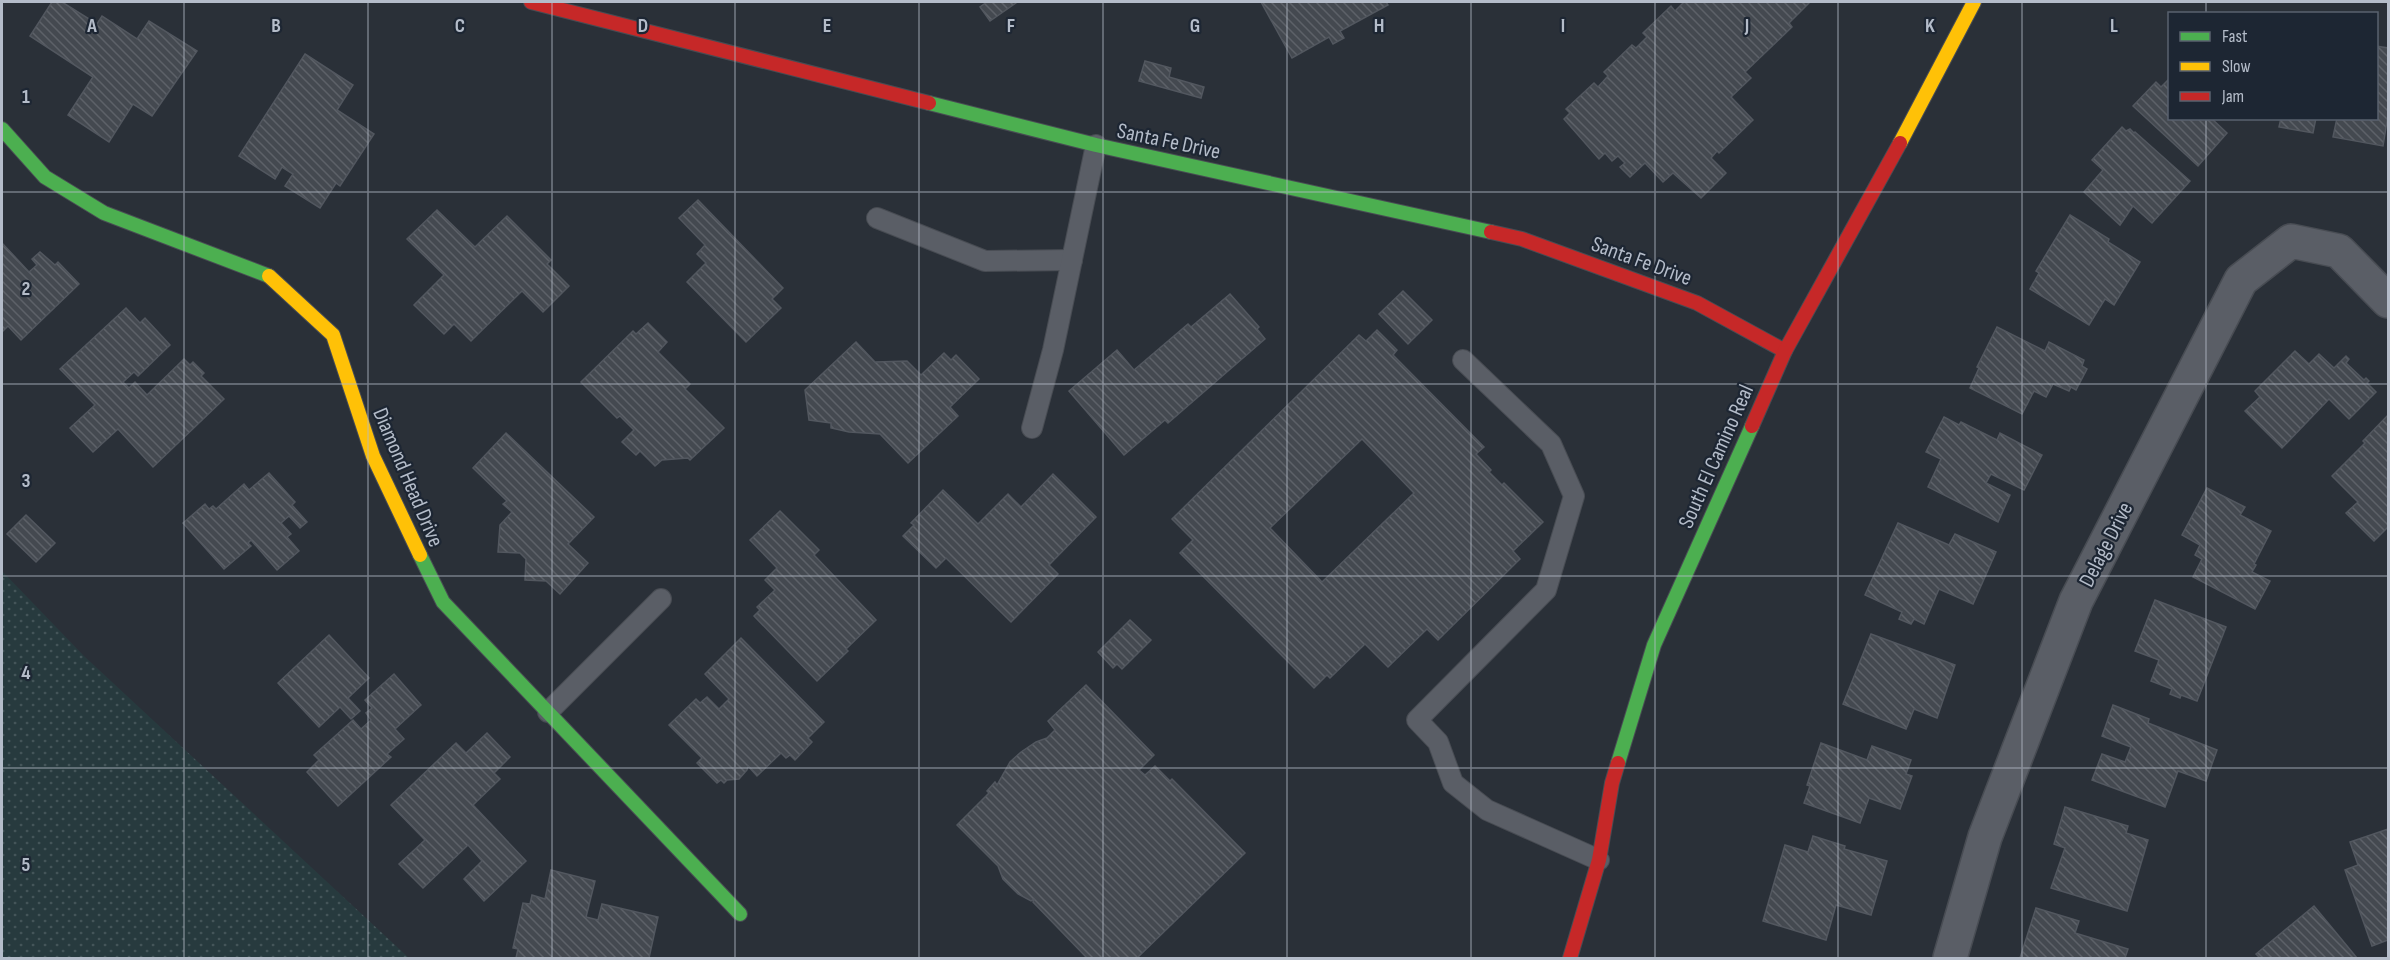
<svg xmlns="http://www.w3.org/2000/svg" width="2390" height="960" viewBox="0 0 2390 960" font-family="'Sofia Sans Condensed',sans-serif">
	<style>
		.grass { fill: url(#grass-dots) }
		.building { fill: url(#building-back-hatch); stroke: #52575f; stroke-width: 1.5; fill-rule: evenodd }
		.lines { fill: none; stroke-linecap: round; stroke-linejoin: round }
		.lane-casing { stroke: #484c53; stroke-width: 22 }
		.street-casing { stroke: #484c53; stroke-width: 36 }
		.fast-casing { stroke: #484c53; stroke-width: 16 }
		.slow-casing { stroke: #484c53; stroke-width: 16 }
		.jam-casing { stroke: #484c53; stroke-width: 16 }
		.lane { stroke: #5a5e66; stroke-width: 20 }
		.street { stroke: #5a5e66; stroke-width: 33 }
		.fast { stroke: #4caf50; stroke-width: 14 }
		.slow { stroke: #ffc107; stroke-width: 14 }
		.jam { stroke: #c62828; stroke-width: 14 }
		.grid { fill: none; stroke: #b4bcc9; stroke-width: 1.5; stroke-opacity: 0.55 }
		.labels { text-anchor: middle; stroke-width: 4.5; stroke-linejoin: round; paint-order: stroke }
		.street-label { font-size: 22px; fill: #b4bcc9; stroke: #1d2633 }
		.grid-label { font-size: 20px; text-anchor: middle; font-weight: bold; fill: #b4bcc9; stroke: #1d2633; stroke-width: 4.5; stroke-linejoin: round; paint-order: stroke }
	</style>
	<defs>
		<pattern id="grass-dots" width="8" height="8" patternUnits="userSpaceOnUse" patternTransform="scale(1.5)"><rect width="8" height="8" fill="#273a3e"/><path d="M2 2h.1M6 6h.1" fill="none" stroke="#445559" stroke-width="1.8" stroke-linecap="round"/></pattern>
		<pattern id="building-back-hatch" width="6" height="6" patternUnits="userSpaceOnUse" patternTransform="scale(1.5)"><rect width="6" height="6" fill="#444950"/><path d="M-1 5l2 2M0 0l6 6M5-1l2 2" fill="none" stroke="#5d6168"/></pattern>
	</defs>
	<rect width="100%" height="100%" fill="#2a3038"/>
	<path class="grass" d="M2 571 84 656 409 958H2Z"/>
	<g class="building">
		<path d="M52 2H62L97 24 102 16 137 39 149 21 197 51 152 116 133 104 109 142 68 115 93 77 30 36Z"/>
		<path d="M987 2H1015L1016 3 990 21 980 7Z"/>
		<path d="M1261 2H1386L1388 5 1340 31 1344 38 1333 44 1329 37 1292 58Z"/>
		<path d="M1684 2H1810L1789 23 1792 27 1745 72 1751 78 1731 97 1753 120 1719 153 1717 151 1711 158 1726 173 1701 198 1673 173 1663 182 1645 163 1630 177 1620 167 1625 163 1618 156 1612 161 1605 153 1599 159 1564 119 1570 113 1566 109 1594 83 1598 87 1608 76 1604 72 1632 45 1636 48 1647 37 1643 33 1671 6 1675 11Z"/>
		<path d="M2376 46 2388 48V115L2383 146 2333 137 2337 118H2376Z"/>
		<path d="M305 54 353 85 337 110 374 134 340 186 336 183 320 208 285 186 293 174 282 167 275 179 239 156Z"/>
		<path d="M1145 61 1171 68 1169 77 1204 87 1201 98 1139 81Z"/>
		<path d="M2170 78V118H2211L2227 133 2198 166 2133 106 2156 82 2161 87Z"/>
		<path d="M2281 118H2316L2313 133 2279 127Z"/>
		<path d="M2122 127 2126 131 2130 129 2134 133 2135 132 2190 181 2152 223 2133 206 2120 225 2084 192 2103 170 2092 160Z"/>
		<path d="M698 200 783 288 772 299 781 308 746 342 687 282 706 263 697 254 705 245 679 218Z"/>
		<path d="M437 210 475 247 507 216 551 260 547 264 569 286 543 312 522 291 471 341 454 324 444 334 414 305 444 275 407 239Z"/>
		<path d="M2070 215 2109 239 2108 242 2140 262 2114 305 2105 299 2089 325 2030 289 2039 273 2036 271Z"/>
		<path d="M2 243 29 272 37 265 32 259 40 252 55 265 58 262 79 284 21 340 8 326 2 332Z"/>
		<path d="M1403 291 1432 320 1408 344 1379 314Z"/>
		<path d="M1230 294 1259 327 1257 329 1265 339 1168 423 1165 420 1124 455 1069 391 1117 350 1134 370 1188 324 1191 327Z"/>
		<path d="M126 308 140 323 145 318 170 345 138 376 134 372 123 382 129 388 135 382 147 395 184 359 190 365 193 362 204 373 201 376 224 399 153 467 118 429 93 452 70 428 95 405 60 369Z"/>
		<path d="M648 323 667 342 658 352 690 384 685 389 724 428 690 460 688 458 662 460 655 466 640 451 636 455 622 442 634 430 620 416 617 418 581 382 633 331 636 334Z"/>
		<path d="M1997 327 2045 351 2049 342 2084 360 2082 366 2087 369 2076 390 2071 387 2069 391 2053 384 2046 397 2034 391 2022 414 1970 388 1979 368 1977 367Z"/>
		<path d="M1377 330 1397 350 1393 355 1484 447 1476 454 1491 470 1489 472 1502 485 1504 483 1543 522 1513 551 1520 559 1438 640 1427 629 1388 667 1365 644 1330 678 1327 675 1314 688 1180 553 1193 540 1172 519 1359 335 1366 341ZM1362 439 1414 493 1322 582 1270 528Z"/>
		<path d="M856 342 875 362 907 361 921 375 944 353 951 360 956 355 979 379 950 407 958 416 908 463 880 434 849 432 831 428V423L809 420 805 390Z"/>
		<path d="M2295 351 2309 364 2319 354 2334 368 2346 356 2349 359 2346 363 2364 380 2366 378 2369 381 2367 383 2376 392 2349 419 2329 399 2282 448 2245 411 2260 397 2255 391Z"/>
		<path d="M2388 415V527L2374 541 2346 513 2358 502 2332 476 2365 443 2363 441Z"/>
		<path d="M1944 417 1959 425 1961 422 1997 440 2000 433 2042 455 2024 490 1991 474 1986 483 2010 495 1998 522 1928 487 1941 459 1926 452Z"/>
		<path d="M506 433 594 517 568 544 588 563 560 594 546 581 525 580 526 559 520 553 498 552 500 525 512 512 503 504 507 501 473 468Z"/>
		<path d="M269 473 295 502 292 505 307 522 300 528 289 516 281 523 291 534 287 537 299 551 277 570 251 540 248 543 251 546 224 569 183 523 205 504 209 509 213 506 216 509 244 484 249 490Z"/>
		<path d="M1053 474 1096 517 1049 565 1058 574 1011 622 946 558 936 568 903 536 914 525 911 523 943 490 978 524 1008 494 1021 507Z"/>
		<path d="M2207 488 2245 507 2240 515 2271 531 2254 564 2256 565 2252 572 2270 581 2255 609 2193 577 2202 559 2195 555 2200 545 2182 535Z"/>
		<path d="M780 511 819 550 814 555 876 620 846 649 848 651 817 681 754 616 760 610 757 607 775 590 765 580 777 568 750 540Z"/>
		<path d="M26 515 55 543 36 562 7 534Z"/>
		<path d="M1898 523 1949 545 1955 534 1996 552 1973 604 1939 589 1924 624 1914 619 1911 624 1899 619 1902 612 1865 595Z"/>
		<path d="M2155 600 2226 627 2197 701 2181 695 2180 698 2170 694 2172 689 2151 681 2159 660 2135 651Z"/>
		<path d="M1130 620 1151 640 1122 669 1117 664 1113 668 1098 652Z"/>
		<path d="M1871 634 1955 665 1937 718 1914 709 1906 729 1843 704Z"/>
		<path d="M329 635 369 678 348 698 360 711 351 719 340 707 319 727 278 683Z"/>
		<path d="M741 638 824 722 808 738 812 742 795 760 790 755 786 758 781 753 757 776 748 766 747 770 739 779 727 780 724 783 721 780 717 783 697 763 702 758 669 725 696 699 700 703 707 697 719 709 729 699 705 674Z"/>
		<path d="M394 674 421 705 395 729 404 739 387 754 391 757 338 806 307 772 319 760 314 755 353 720 361 729 371 720 366 713 372 708 365 700Z"/>
		<path d="M1086 685 1154 755 1139 770 1145 775 1155 766 1170 781 1172 779 1245 853 1137 958H1087L1033 902 1034 899 1031 901 1018 894 1003 879 998 866 957 825 989 793 987 791 995 782 997 785 1010 762 1021 752 1036 742 1047 738 1055 730 1048 721Z"/>
		<path d="M2113 705 2149 719 2148 723 2217 750 2206 781 2178 771 2165 807 2092 780 2102 754 2125 762 2131 747 2102 736Z"/>
		<path d="M487 733 510 757 494 773 500 779 473 805 526 861 484 901 464 879 482 861 468 845 423 888 399 864 425 840 391 805 456 743 466 753Z"/>
		<path d="M1821 743 1867 760 1872 746 1911 760 1906 774 1912 776 1900 809 1869 798 1860 823 1804 803 1810 786 1807 785Z"/>
		<path d="M2065 807 2128 826 2126 833 2148 840 2127 911 2051 888 2065 848 2054 844Z"/>
		<path d="M2388 829V940L2372 946 2345 870 2358 865 2350 842Z"/>
		<path d="M1813 836 1845 846 1844 849 1887 861 1871 915 1836 905 1826 940 1763 921 1785 845 1808 852Z"/>
		<path d="M551 870 595 881 586 917 598 920 602 904 658 917 649 958H516L518 949 513 948 523 903 530 904 532 895 545 899Z"/>
		<path d="M2314 906 2357 958H2260L2256 954Z"/>
		<path d="M2036 908 2079 921 2075 933 2128 949 2125 958H2020Z"/>
	</g>
	<g class="lines">
		<g class="lane-casing">
			<g id="lane">
				<path d="M877 218 985 261 1072 260"/>
				<path d="M1463 360 1551 444 1574 496 1546 590 1417 720 1438 742 1453 783 1487 810 1599 860"/>
				<path d="M1032 428 1053 350 1096 145"/>
				<path d="M548 712 661 599"/>
			</g>
		</g>
		<g class="street-casing">
			<path id="street" d="M1950 958 1985 837 2076 601 2241 280 2291 241 2339 251 2388 301"/>
		</g>
		<g class="fast-casing">
			<g id="fast">
				<path d="M929 103 1096 145 1491 232"/>
				<path d="M2 129 45 177 104 213 269 276"/>
				<path d="M420 555 443 602 740 914"/>
				<path d="M1618 763 1654 645 1752 426"/>
			</g>
		</g>
		<g class="slow-casing">
			<g id="slow">
				<path d="M1900 143 1974 2"/>
				<path d="M269 276 333 335 373 456 420 555"/>
			</g>
		</g>
		<g class="jam-casing">
			<g id="jam">
				<path d="M531 2 929 103"/>
				<path d="M1491 232 1522 239 1697 303 1785 351"/>
				<path d="M1752 426 1785 351 1900 143"/>
				<path d="M1570 958 1599 860 1612 783 1618 763"/>
			</g>
		</g>
		<use href="#lane" class="lane"/>
		<use href="#street" class="street"/>
		<use href="#fast" class="fast"/>
		<use href="#slow" class="slow"/>
		<use href="#jam" class="jam"/>
	</g>
	<path class="grid" d="M184 2V958M368 2V958M552 2V958M735 2V958M919 2V958M1103 2V958M1287 2V958M1471 2V958M1655 2V958M1838 2V958M2022 2V958M2206 2V14M2206 118V958M2 192H2388M2 384H2388M2 576H2388M2 768H2388"/>
	<g class="labels">
		<g class="street-label">
			<text transform="translate(1169 140) rotate(12)" y="8">Santa Fe Drive</text>
			<text transform="translate(1642 260) rotate(20)" y="8">Santa Fe Drive</text>
			<text transform="translate(1715 456) rotate(-66)" y="8">South El Camino Real</text>
			<text transform="translate(409 477) rotate(67)" y="8">Diamond Head Drive</text>
			<text transform="translate(2105 544) rotate(-63)" y="8">Delage Drive</text>
		</g>
	</g>
	<g class="grid-label">
		<text x="92" y="32">A</text>
		<text x="276" y="32">B</text>
		<text x="460" y="32">C</text>
		<text x="643" y="32">D</text>
		<text x="827" y="32">E</text>
		<text x="1011" y="32">F</text>
		<text x="1195" y="32">G</text>
		<text x="1379" y="32">H</text>
		<text x="1563" y="32">I</text>
		<text x="1747" y="32">J</text>
		<text x="1930" y="32">K</text>
		<text x="2114" y="32">L</text>
		<text x="26" y="103">1</text>
		<text x="26" y="295">2</text>
		<text x="26" y="487">3</text>
		<text x="26" y="679">4</text>
		<text x="26" y="871">5</text>
	</g>
	<rect width="2390" height="960" fill="none" stroke="#b4bcc9" stroke-width="6"/>
	<rect x="2168" y="12" width="210" height="108" fill="#1d2633" stroke="#59626f" stroke-width="1.5"/>
	<rect x="2180" y="32" width="30" height="9" fill="#4caf50" stroke="#59626f" stroke-width="1.5"/>
	<text x="2222" y="42" font-size="18" fill="#b4bcc9">Fast</text>
	<rect x="2180" y="62" width="30" height="9" fill="#ffc107" stroke="#59626f" stroke-width="1.5"/>
	<text x="2222" y="72" font-size="18" fill="#b4bcc9">Slow</text>
	<rect x="2180" y="92" width="30" height="9" fill="#c62828" stroke="#59626f" stroke-width="1.5"/>
	<text x="2222" y="102" font-size="18" fill="#b4bcc9">Jam</text>
</svg>
